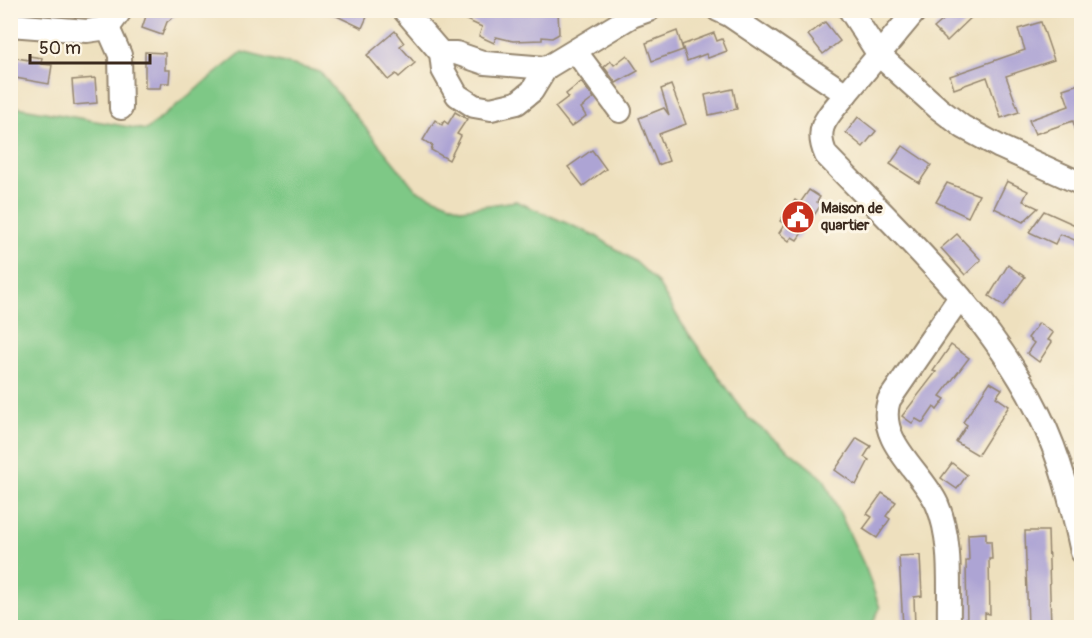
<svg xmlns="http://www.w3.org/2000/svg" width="1092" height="638" viewBox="0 0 1092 638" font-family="Pangolin,sans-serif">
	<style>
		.green { fill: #7ec886; stroke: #5c7952; stroke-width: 1.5 }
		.building { fill: #ada4d4 }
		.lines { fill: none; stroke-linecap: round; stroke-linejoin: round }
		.minor-casing { stroke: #94856e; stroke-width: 26 }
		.minor { stroke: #fff; stroke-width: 22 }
		.labels { text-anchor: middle; stroke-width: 6; stroke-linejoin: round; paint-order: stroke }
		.poi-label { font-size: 15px; font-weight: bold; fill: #3b2a1e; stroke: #fcf5e5; text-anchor: start }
	</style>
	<rect width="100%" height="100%" fill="#fcf5e5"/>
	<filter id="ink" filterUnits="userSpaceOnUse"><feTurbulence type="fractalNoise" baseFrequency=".0167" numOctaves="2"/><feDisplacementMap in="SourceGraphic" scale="12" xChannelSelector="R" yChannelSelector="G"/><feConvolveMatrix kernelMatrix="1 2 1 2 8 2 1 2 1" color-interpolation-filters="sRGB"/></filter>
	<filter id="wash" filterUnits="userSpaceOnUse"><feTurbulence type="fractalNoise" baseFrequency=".008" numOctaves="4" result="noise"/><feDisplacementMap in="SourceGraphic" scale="24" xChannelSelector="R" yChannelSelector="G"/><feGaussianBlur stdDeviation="1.35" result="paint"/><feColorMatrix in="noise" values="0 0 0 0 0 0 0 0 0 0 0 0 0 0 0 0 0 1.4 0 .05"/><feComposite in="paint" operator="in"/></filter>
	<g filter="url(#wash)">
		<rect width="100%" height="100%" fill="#eee0be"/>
		<path class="green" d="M242 52 320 72 416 190 462 209 516 201 596 236 636 262 657 282 682 324 748 418 824 479 866 569 880 608 871 627H11V106L146 130Z"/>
		<g id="blocks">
			<g class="building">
				<path d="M148 10H182L167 22 162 35 142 28Z"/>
				<path d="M324 10H370L362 28Z"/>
				<path d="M444 10 558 11 559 34 552 38 542 37V40L513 41 496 37 494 43 479 36 482 27Z"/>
				<path d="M955 10H979L947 41 934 28Z"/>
				<path d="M825 22 840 41 823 54 808 35Z"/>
				<path d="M1041 22 1054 60 1006 76 1019 112 1001 118 987 77 954 89 950 76 1025 50 1018 29Z"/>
				<path d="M395 31 404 43 400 46 415 63 399 77 396 74 388 80 367 55Z"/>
				<path d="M677 31 683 50 652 61 646 43Z"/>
				<path d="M714 33 717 41 722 39 727 51 708 58 706 54 687 61 682 45Z"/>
				<path d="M145 52 165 53V70H170L169 83H161L160 88H145Z"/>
				<path d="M627 55 638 71 616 83 604 67 611 61 614 65Z"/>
				<path d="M29 56 42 58 41 64 52 65 49 84 10 77V57L29 60Z"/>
				<path d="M95 78 97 103 74 105 72 80Z"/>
				<path d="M581 82 594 98 581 108 586 116 571 127 555 107 568 97 566 94Z"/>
				<path d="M1082 83V137L1078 138 1073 121 1035 134 1029 120 1069 106 1063 89Z"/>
				<path d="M671 85 686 124 659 134 669 161 658 165 639 118 664 108 669 115 661 89Z"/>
				<path d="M733 89 737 109 709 115 705 95Z"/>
				<path d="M455 112 467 119 457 134 461 136 449 160 431 150 433 146 423 140 435 120 442 125 444 121 448 124Z"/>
				<path d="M858 117 876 131 863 147 846 133Z"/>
				<path d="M903 146 931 165 919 183 890 164Z"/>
				<path d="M592 150 606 169 583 186 568 167Z"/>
				<path d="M1007 181 1028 191 1023 201 1038 208 1023 222 994 208Z"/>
				<path d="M947 183 979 195 968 217 936 202Z"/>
				<path d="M809 190 820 197 817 202 821 205 797 240 792 237 789 241 779 233 785 224 780 221 795 200 800 203Z"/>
				<path d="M1044 211 1082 228V243L1060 234 1055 244 1029 232Z"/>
				<path d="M957 234 981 260 965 275 941 248Z"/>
				<path d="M1008 265 1025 277 1004 306 989 296Z"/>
				<path d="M1039 323 1053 333 1048 340 1052 342 1039 362 1027 353 1034 343 1028 338Z"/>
				<path d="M951 345 969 358 940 396 945 399 937 410 934 407 923 423 916 419 912 423 902 416 936 372 933 371Z"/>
				<path d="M990 382 1002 389 996 397 1009 406 978 455 956 442 967 425 963 422Z"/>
				<path d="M857 438 871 446 864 457 869 460 856 485 835 470Z"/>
				<path d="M952 463 967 475 957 489 941 478Z"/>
				<path d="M882 493 896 502 886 516 890 519 877 538 863 529 872 517 867 514Z"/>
				<path d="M1025 531H1048L1051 627H1028Z"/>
				<path d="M986 533V541H991L992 559H989L990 614 985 613V627H967L966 561H969L968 534Z"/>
				<path d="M920 555 922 596 914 597 915 627H903L899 556Z"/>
			</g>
		</g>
	</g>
	<g filter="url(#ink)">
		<use href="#blocks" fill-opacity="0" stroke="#94856e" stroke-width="1.5"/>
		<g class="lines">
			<g class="minor-casing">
				<g id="minor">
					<path d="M404 10 441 53 443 70 457 95 474 106 491 109 517 103 532 91 546 68 632 16 649 10"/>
					<path d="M718 10 729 15 846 94 916 10"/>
					<path d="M850 10 879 55 938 108 963 127 1000 147 1082 184"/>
					<path d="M10 25 87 31 108 28 121 10"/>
					<path d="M108 28 120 55 121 108"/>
					<path d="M576 52 620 111"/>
					<path d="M441 53H456L485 63 546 68"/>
					<path d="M846 94C829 116 813 126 826 155 902 234 990 314 1039 414 1061 458 1072 505 1082 552"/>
					<path d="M949 628C948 588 953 541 937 504 921 470 876 441 889 400L960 297"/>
				</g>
			</g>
			<use href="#minor" class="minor"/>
		</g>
	</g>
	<defs>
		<g id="civic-disc" transform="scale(1.725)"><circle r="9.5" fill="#c8321e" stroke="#fcf5e5"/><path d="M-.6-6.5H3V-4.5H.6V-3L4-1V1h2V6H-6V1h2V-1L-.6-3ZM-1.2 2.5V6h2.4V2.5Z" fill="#fff"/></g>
	</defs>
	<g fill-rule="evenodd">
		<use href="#civic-disc" x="798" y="217"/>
	</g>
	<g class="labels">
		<g class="poi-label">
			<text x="821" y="213">Maison de<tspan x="821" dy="17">quartier</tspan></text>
		</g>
	</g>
	<rect width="1092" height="638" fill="none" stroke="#fcf5e5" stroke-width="36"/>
	<path d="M30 54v9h120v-9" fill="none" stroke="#3b2a1e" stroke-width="3"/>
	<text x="39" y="54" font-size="18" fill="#3b2a1e" stroke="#fcf5e5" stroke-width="4.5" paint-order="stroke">50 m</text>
</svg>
